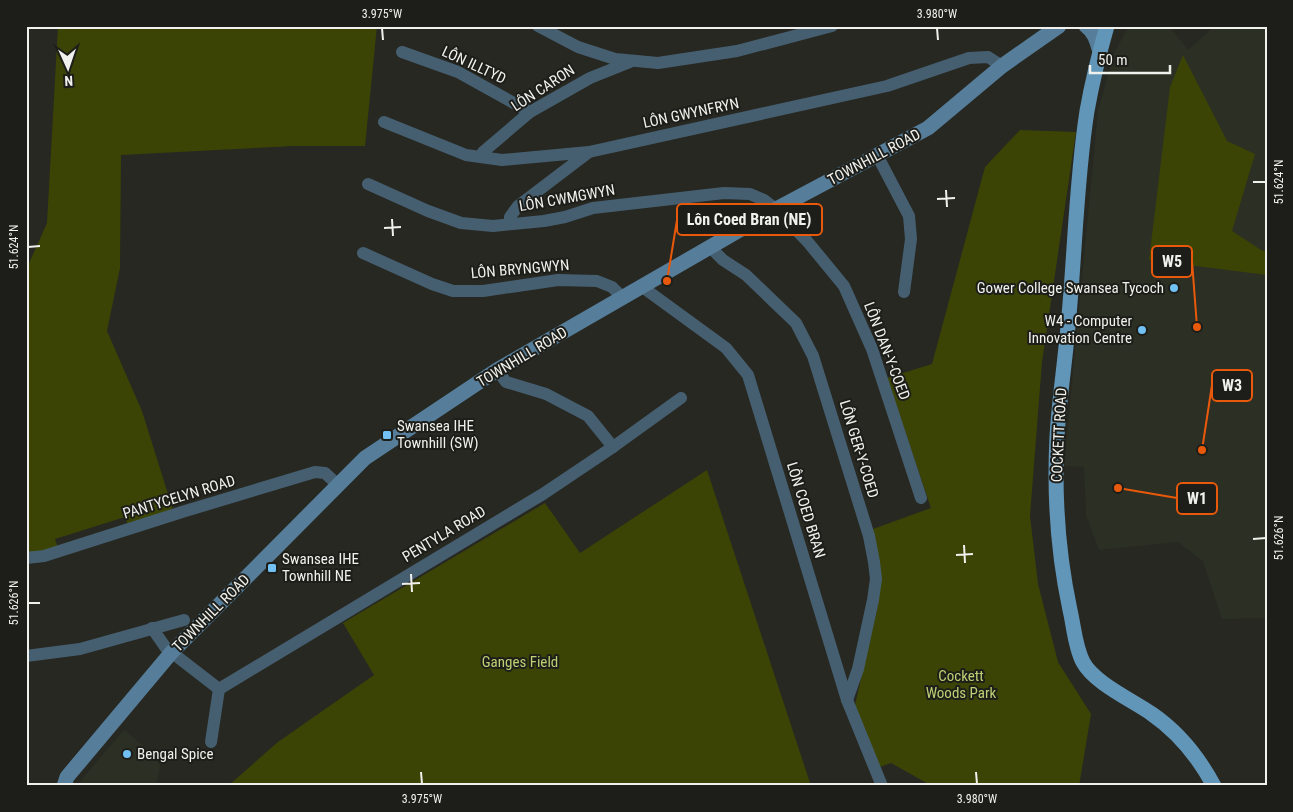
<svg xmlns="http://www.w3.org/2000/svg" width="1293" height="812" viewBox="0 0 1293 812" font-family="'Roboto Condensed',sans-serif">
	<style>
		.built { fill: #2c2f23 }
		.green { fill: #3b4405 }
		.lines { fill: none; stroke-linecap: round; stroke-linejoin: round }
		.street { stroke: #465f70; stroke-width: 12 }
		.secondary { stroke: #567e9a; stroke-width: 15 }
		.primary { stroke: #6196b9; stroke-width: 15 }
		.ticks { fill: none; stroke: #f0f1ed; stroke-width: 2 }
		.poi-dot { fill: #71c1f5; stroke: #1d1e19; stroke-width: 2 }
		.labels { text-anchor: middle; stroke-width: 4; stroke-linejoin: round; paint-order: stroke }
		.street-label { font-size: 15px; fill: #f0f1ed; stroke: #1d1e19 }
		.poi-label { font-size: 15px; fill: #f0f1ed; stroke: #1d1e19; text-anchor: start }
		.park-label { font-size: 15px; fill: #bed073; stroke: #1d1e19 }
		.leader { fill: none; stroke: #e8590c; stroke-width: 2 }
		.callout-dot { fill: #e8590c; stroke: #1d1e19; stroke-width: 2 }
		.callout { fill: #1d1e19; stroke: #e8590c; stroke-width: 2 }
		.callout-label { font-size: 16px; text-anchor: middle; font-weight: bold; fill: #f0f1ed }
		.neatline { fill: none; stroke: #f0f1ed; stroke-width: 2 }
		.ticks-label { font-size: 12px; text-anchor: middle; fill: #f0f1ed }
	</style>
	<rect width="100%" height="100%" fill="#272822"/>
	<g class="built">
		<path d="M1129 26H1169L1188 50 1215 26H1267V618L1222 619 1203 561 1178 542 1099 550 1086 515 1084 467 1064 466 1098 111 1114 53Z"/>
		<path d="M124 730 157 757 160 767 156 786H76Z"/>
	</g>
	<g class="green">
		<path d="M58 26H377L365 146H293L121 155 120 268 107 331 142 411 173 510 128 525 125 517 55 539 58 548 26 554V270L47 223Z"/>
		<path d="M1183 55 1227 141 1255 154 1232 231 1261 250 1267 252V275L1149 260 1170 87Z"/>
		<path d="M1020 130 1076 132 1042 362 1030 516 1038 584 1058 662 1091 714 1079 786H932L891 763 877 768 855 705 877 609 873 529 931 508 887 378 932 364 985 167Z"/>
		<path d="M707 470 811 786H228L278 742 374 675 343 623 545 503 580 553Z"/>
	</g>
	<g class="lines">
		<g class="street">
			<path d="M538 26 578 47 615 59 658 63 737 51 832 26"/>
			<path d="M402 52 458 72 530 112"/>
			<path d="M384 122 466 155 502 160 589 152 887 86 969 58 988 57 1002 66"/>
			<path d="M877 155 909 216 911 239 904 292"/>
			<path d="M481 157 483 152 530 112 590 78 630 62"/>
			<path d="M368 184 428 211 461 223 493 226 544 221 565 217 593 208 724 193 750 194 764 200 776 209 807 241 844 286 872 349 921 498"/>
			<path d="M510 224V217L518 206 589 152"/>
			<path d="M710 247 723 260 746 275 796 323 813 356 869 536 874 562 876 579 873 600 858 669 847 700"/>
			<path d="M363 253 432 284 453 291H483L558 280 597 281 612 287 622 297"/>
			<path d="M641 286 726 348 748 375 847 700 882 786"/>
			<path d="M497 370 506 382 546 394 588 416 613 447"/>
			<path d="M26 558 44 556 182 512 315 472 325 473 338 485"/>
			<path d="M152 628 166 648 219 689"/>
			<path d="M26 656 80 649 184 620"/>
			<path d="M219 689 543 494 613 447 681 398"/>
			<path d="M211 742 219 689"/>
		</g>
		<g class="secondary">
			<path d="M1086 26C1095 32 1097 42 1100 52"/>
			<path d="M64 786 67 777 171 653 365 458 497 370 776 209 928 128 1002 66 1059 26"/>
		</g>
		<path class="primary" d="M1107 26C1099 54 1092 83 1087 111 1076 181 1075 255 1068 326 1065 363 1059 400 1057 437 1054 495 1058 554 1070 610 1074 627 1075 647 1083 662 1094 683 1132 700 1152 714 1178 732 1199 758 1214 786"/>
	</g>
	<path class="ticks" d="M382 28 383 40M937 28 938 40M1253 182H1266M946 190 947 207M937 199 955 198M392 219 393 236M384 228 401 227M28 247 40 246M1253 539 1266 538M964 545 965 563M956 555 973 554M411 574 412 592M402 584 420 583M28 603H40M421 772 422 784M976 772 977 784"/>
	<g class="poi-dot">
		<circle cx="1174" cy="288" r="5"/>
		<circle cx="1142" cy="330" r="5"/>
		<rect x="382" y="430" width="10" height="10" rx="2.5"/>
		<rect x="267" y="563" width="10" height="10" rx="2.5"/>
		<circle cx="127" cy="754" r="5"/>
	</g>
	<g class="labels">
		<g class="street-label">
			<text transform="translate(474 65) rotate(25)" y="5">LÔN ILLTYD</text>
			<text transform="translate(543 88) rotate(-33)" y="5">LÔN CARON</text>
			<text transform="translate(691 113) rotate(-12)" y="5">LÔN GWYNFRYN</text>
			<text transform="translate(874 157) rotate(-28)" y="5">TOWNHILL ROAD</text>
			<text transform="translate(567 198) rotate(-10)" y="5">LÔN CWMGWYN</text>
			<text transform="translate(520 269) rotate(-5)" y="5">LÔN BRYNGWYN</text>
			<text transform="translate(887 351) rotate(69)" y="5">LÔN DAN-Y-COED</text>
			<text transform="translate(522 357) rotate(-31)" y="5">TOWNHILL ROAD</text>
			<text transform="translate(1059 435) rotate(-87)" y="5">COCKETT ROAD</text>
			<text transform="translate(859 449) rotate(73)" y="5">LÔN GER-Y-COED</text>
			<text transform="translate(179 497) rotate(-17)" y="5">PANTYCELYN ROAD</text>
			<text transform="translate(806 510) rotate(73)" y="5">LÔN COED BRAN</text>
			<text transform="translate(444 534) rotate(-31)" y="5">PENTYLA ROAD</text>
			<text transform="translate(211 613) rotate(-45)" y="5">TOWNHILL ROAD</text>
		</g>
		<g class="poi-label">
			<text x="1164" y="293" text-anchor="end">Gower College Swansea Tycoch</text>
			<text x="1132" y="326" text-anchor="end">W4 - Computer<tspan x="1132" dy="17">Innovation Centre</tspan></text>
			<text x="397" y="431">Swansea IHE<tspan x="397" dy="17">Townhill (SW)</tspan></text>
			<text x="282" y="564">Swansea IHE<tspan x="282" dy="17">Townhill NE</tspan></text>
			<text x="137" y="759">Bengal Spice</text>
		</g>
		<g class="park-label">
			<text x="520" y="667">Ganges Field</text>
			<text x="961" y="681">Cockett<tspan x="961" dy="17">Woods Park</tspan></text>
		</g>
	</g>
	<path class="leader" d="M667 281L677 220M1197 327L1192 261M1202 450L1212 385M1118 488L1177 498"/>
	<g class="callout-dot">
		<circle cx="667" cy="281" r="5"/>
		<circle cx="1197" cy="327" r="5"/>
		<circle cx="1202" cy="450" r="5"/>
		<circle cx="1118" cy="488" r="5"/>
	</g>
	<g class="callout">
		<rect x="677" y="204" width="145" height="31" rx="5"/>
		<rect x="1152" y="246" width="40" height="31" rx="5"/>
		<rect x="1212" y="370" width="40" height="31" rx="5"/>
		<rect x="1177" y="483" width="40" height="31" rx="5"/>
	</g>
	<g class="callout-label">
		<text x="749" y="225">Lôn Coed Bran (NE)</text>
		<text x="1172" y="267">W5</text>
		<text x="1232" y="391">W3</text>
		<text x="1197" y="504">W1</text>
	</g>
	<rect width="1293" height="812" fill="none" stroke="#1d1e19" stroke-width="55"/>
	<g transform="translate(68 68) rotate(177)" stroke="#1d1e19" stroke-width="4" paint-order="stroke">
	<path d="M0-4L9 19L0 12L-9 19Z" fill="#f0f1ed"/>
	<text y="-8" font-size="14" font-weight="bold" text-anchor="middle" fill="#f0f1ed">N</text>
	</g>
	<path d="M1090 65v8h80v-8" fill="none" stroke="#f0f1ed" stroke-width="2.5"/>
	<text x="1098" y="65" font-size="15" fill="#f0f1ed" stroke="#1d1e19" stroke-width="4" paint-order="stroke">50 m</text>
	<rect x="28" y="28" width="1238" height="756" class="neatline"/>
	<g class="ticks-label">
		<text x="382" y="18">3.975°W</text>
		<text x="937" y="18">3.980°W</text>
		<text transform="translate(1279 182) rotate(-90)" y="4">51.624°N</text>
		<text transform="translate(14 247) rotate(-90)" y="4">51.624°N</text>
		<text transform="translate(1279 538) rotate(-90)" y="4">51.626°N</text>
		<text transform="translate(14 603) rotate(-90)" y="4">51.626°N</text>
		<text x="422" y="803">3.975°W</text>
		<text x="977" y="803">3.980°W</text>
	</g>
</svg>
